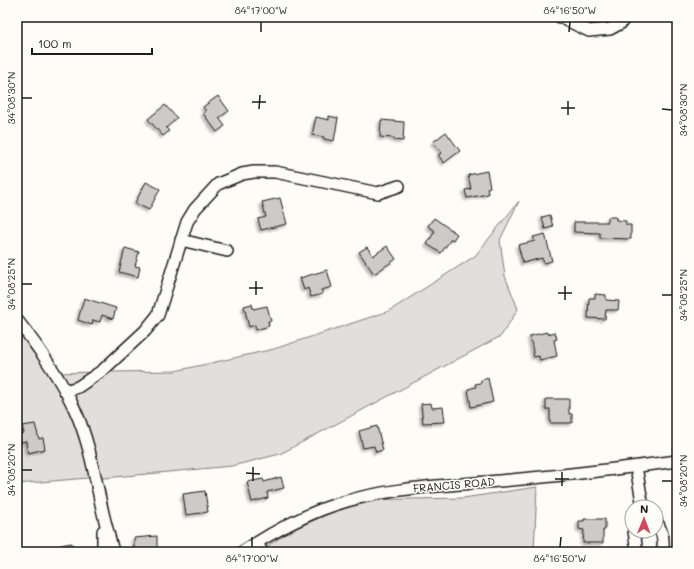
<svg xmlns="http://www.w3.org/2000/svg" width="694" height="569" viewBox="0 0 694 569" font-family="Mali,sans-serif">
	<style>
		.green { fill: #e0dfdb; stroke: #7e7e7c }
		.building { fill: #cccbc8; stroke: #1c1c1c; filter: url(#shadow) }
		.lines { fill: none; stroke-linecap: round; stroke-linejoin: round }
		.minor-casing { stroke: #1c1c1c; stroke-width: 14 }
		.minor { stroke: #fdfcf7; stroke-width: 11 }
		.ticks { fill: none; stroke: #1c1c1c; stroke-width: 1.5 }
		.labels { text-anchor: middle; stroke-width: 3; stroke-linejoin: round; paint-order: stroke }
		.street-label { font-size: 11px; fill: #1c1c1c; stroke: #fdfcf7 }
		.neatline { fill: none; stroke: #1c1c1c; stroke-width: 1.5 }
		.ticks-label { font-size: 10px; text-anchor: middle; fill: #1c1c1c }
	</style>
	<defs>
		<filter id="shadow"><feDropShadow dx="-2.5" dy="2.5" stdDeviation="1" flood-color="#0004"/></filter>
	</defs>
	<rect width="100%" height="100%" fill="#fdfcf7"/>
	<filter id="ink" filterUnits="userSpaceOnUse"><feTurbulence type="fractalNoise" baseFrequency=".025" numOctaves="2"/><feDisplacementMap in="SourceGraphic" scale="8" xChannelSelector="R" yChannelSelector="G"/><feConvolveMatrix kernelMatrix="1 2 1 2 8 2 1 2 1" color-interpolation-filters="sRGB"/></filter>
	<g filter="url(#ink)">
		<g class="green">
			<path d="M519 201 500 240 505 276 518 309 501 336 280 454 232 466 104 478H88L17 484V328L31 350 49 373 175 371 274 349 389 311 475 256Z"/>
			<path d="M537 487 534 552H259L290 531 359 500 463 498Z"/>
		</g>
		<g class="building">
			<path d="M218 96 229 111 219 118 225 126 217 132 203 113 206 111 203 107Z"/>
			<path d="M165 105 177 118 166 128 169 131 163 136 148 119Z"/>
			<path d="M329 116 338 118 334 141 324 139V137L312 135 316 117 329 120Z"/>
			<path d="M381 120 404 122 403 141 394 140V138L380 137Z"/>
			<path d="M446 132 460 151 444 163 438 155 442 153 433 142Z"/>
			<path d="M487 171 490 187 487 188 488 194 467 198 465 190 471 189 468 175Z"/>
			<path d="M146 182 160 189 149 210 135 203Z"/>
			<path d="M280 198 287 224 261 230 258 219 266 217 262 202Z"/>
			<path d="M550 215 553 227 545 229 542 217Z"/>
			<path d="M608 217H616V220L626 221V225H631V239L600 238V233L574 232V222H608Z"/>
			<path d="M434 218 457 234 453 240 451 239 441 253 427 244 435 231 428 226Z"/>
			<path d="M545 234 552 261 544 263 542 258 523 263 518 245 535 241 533 237Z"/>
			<path d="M387 246 396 259 374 274 359 252 367 247 373 256Z"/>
			<path d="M125 248 139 252 135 266 140 267 138 277 119 272Z"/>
			<path d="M327 270 332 287 321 290 323 294 311 297 308 288 304 290 300 278Z"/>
			<path d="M595 294 606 295V300L619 301 618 310H606L605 319 588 318 589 298H595Z"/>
			<path d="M84 298 116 308 113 319 102 315 100 322 93 320 92 325 78 320Z"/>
			<path d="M252 304 253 309 267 306 271 321H268L269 326 256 330 255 325 249 327 244 306Z"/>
			<path d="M547 332 548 334 555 332 557 339 554 340 557 356 540 360 539 356 534 357 530 336Z"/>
			<path d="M488 378 493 402 471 407 468 389 476 387 475 384 481 383V380Z"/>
			<path d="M546 399H569V414H572V423H550V409H546Z"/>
			<path d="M431 403 432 408 443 407 445 422 423 423 421 404Z"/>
			<path d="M35 424 39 439 43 438 45 449 28 453 26 441 21 442 20 434 24 433 22 426Z"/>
			<path d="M377 426 383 450 376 452 374 446 363 448 359 431Z"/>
			<path d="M281 477 284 488 267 492 268 498 252 502 247 482 263 479 264 482Z"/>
			<path d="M205 491 208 512 186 515 183 494Z"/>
			<path d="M584 519H605V530H603V543H583L584 530 579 529V521H584Z"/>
			<path d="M157 536V552H134V538Z"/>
			<path d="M72 543 74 552H61L60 545Z"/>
		</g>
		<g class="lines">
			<g class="minor-casing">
				<g id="minor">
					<path d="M560 17 589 31 610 29 621 23 625 17"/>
					<path d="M181 240 227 251"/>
					<path d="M17 320C39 348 60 377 75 410 90 443 95 478 103 513 106 526 110 539 113 552"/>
					<path d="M65 391 78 387 103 370 145 331 158 315 187 222 195 209 218 184 242 174 254 172H275L378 193 399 186"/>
					<path d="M636 467 643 507"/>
					<path d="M656 521C662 530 665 542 662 552"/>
					<path d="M103 531V552"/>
					<path d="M634 531 637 552"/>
					<path d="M257 543 262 552"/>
					<path d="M242 552C271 533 301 516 334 505 388 487 443 486 499 481 559 476 618 469 677 461"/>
				</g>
			</g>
			<use href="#minor" class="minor"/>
		</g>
	</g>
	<path class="ticks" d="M261 32V22M569 32 570 22M22 98H32M252 102H266M561 108H575M259 109 260 95M662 109 672 110M568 115V101M22 284H32M249 288H263M558 293H572M256 295V281M662 295H672M565 300V286M22 470H32M246 473 260 474M555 479H569M253 481V467M662 481H672M562 486V472M252 547V537M560 547 561 537"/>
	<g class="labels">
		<g class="street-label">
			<text transform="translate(454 485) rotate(-5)" y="4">FRANCIS ROAD</text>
		</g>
	</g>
	<rect width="694" height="569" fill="none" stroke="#fdfcf7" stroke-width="44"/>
	<g transform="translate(644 519) rotate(1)"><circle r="19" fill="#fdfcf7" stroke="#a3a29f"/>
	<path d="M0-3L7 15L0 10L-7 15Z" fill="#d1495b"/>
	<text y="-6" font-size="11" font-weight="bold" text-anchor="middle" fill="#1c1c1c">N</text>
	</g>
	<path d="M32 48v6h120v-6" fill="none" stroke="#1c1c1c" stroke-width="2"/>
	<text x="38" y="48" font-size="12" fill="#1c1c1c" stroke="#fdfcf7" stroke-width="3" paint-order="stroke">100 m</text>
	<rect x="22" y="22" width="650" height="525" class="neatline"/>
	<g class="ticks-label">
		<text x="261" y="14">84°17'00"W</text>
		<text x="570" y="14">84°16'50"W</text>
		<text transform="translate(11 98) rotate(-90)" y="4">34°08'30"N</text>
		<text transform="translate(683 110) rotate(-90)" y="4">34°08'30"N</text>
		<text transform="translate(11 284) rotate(-90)" y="4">34°08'25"N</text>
		<text transform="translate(683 295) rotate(-90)" y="4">34°08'25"N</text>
		<text transform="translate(11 470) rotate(-90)" y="4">34°08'20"N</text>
		<text transform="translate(683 481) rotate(-90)" y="4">34°08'20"N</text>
		<text x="252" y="562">84°17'00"W</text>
		<text x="560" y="562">84°16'50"W</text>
	</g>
</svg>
